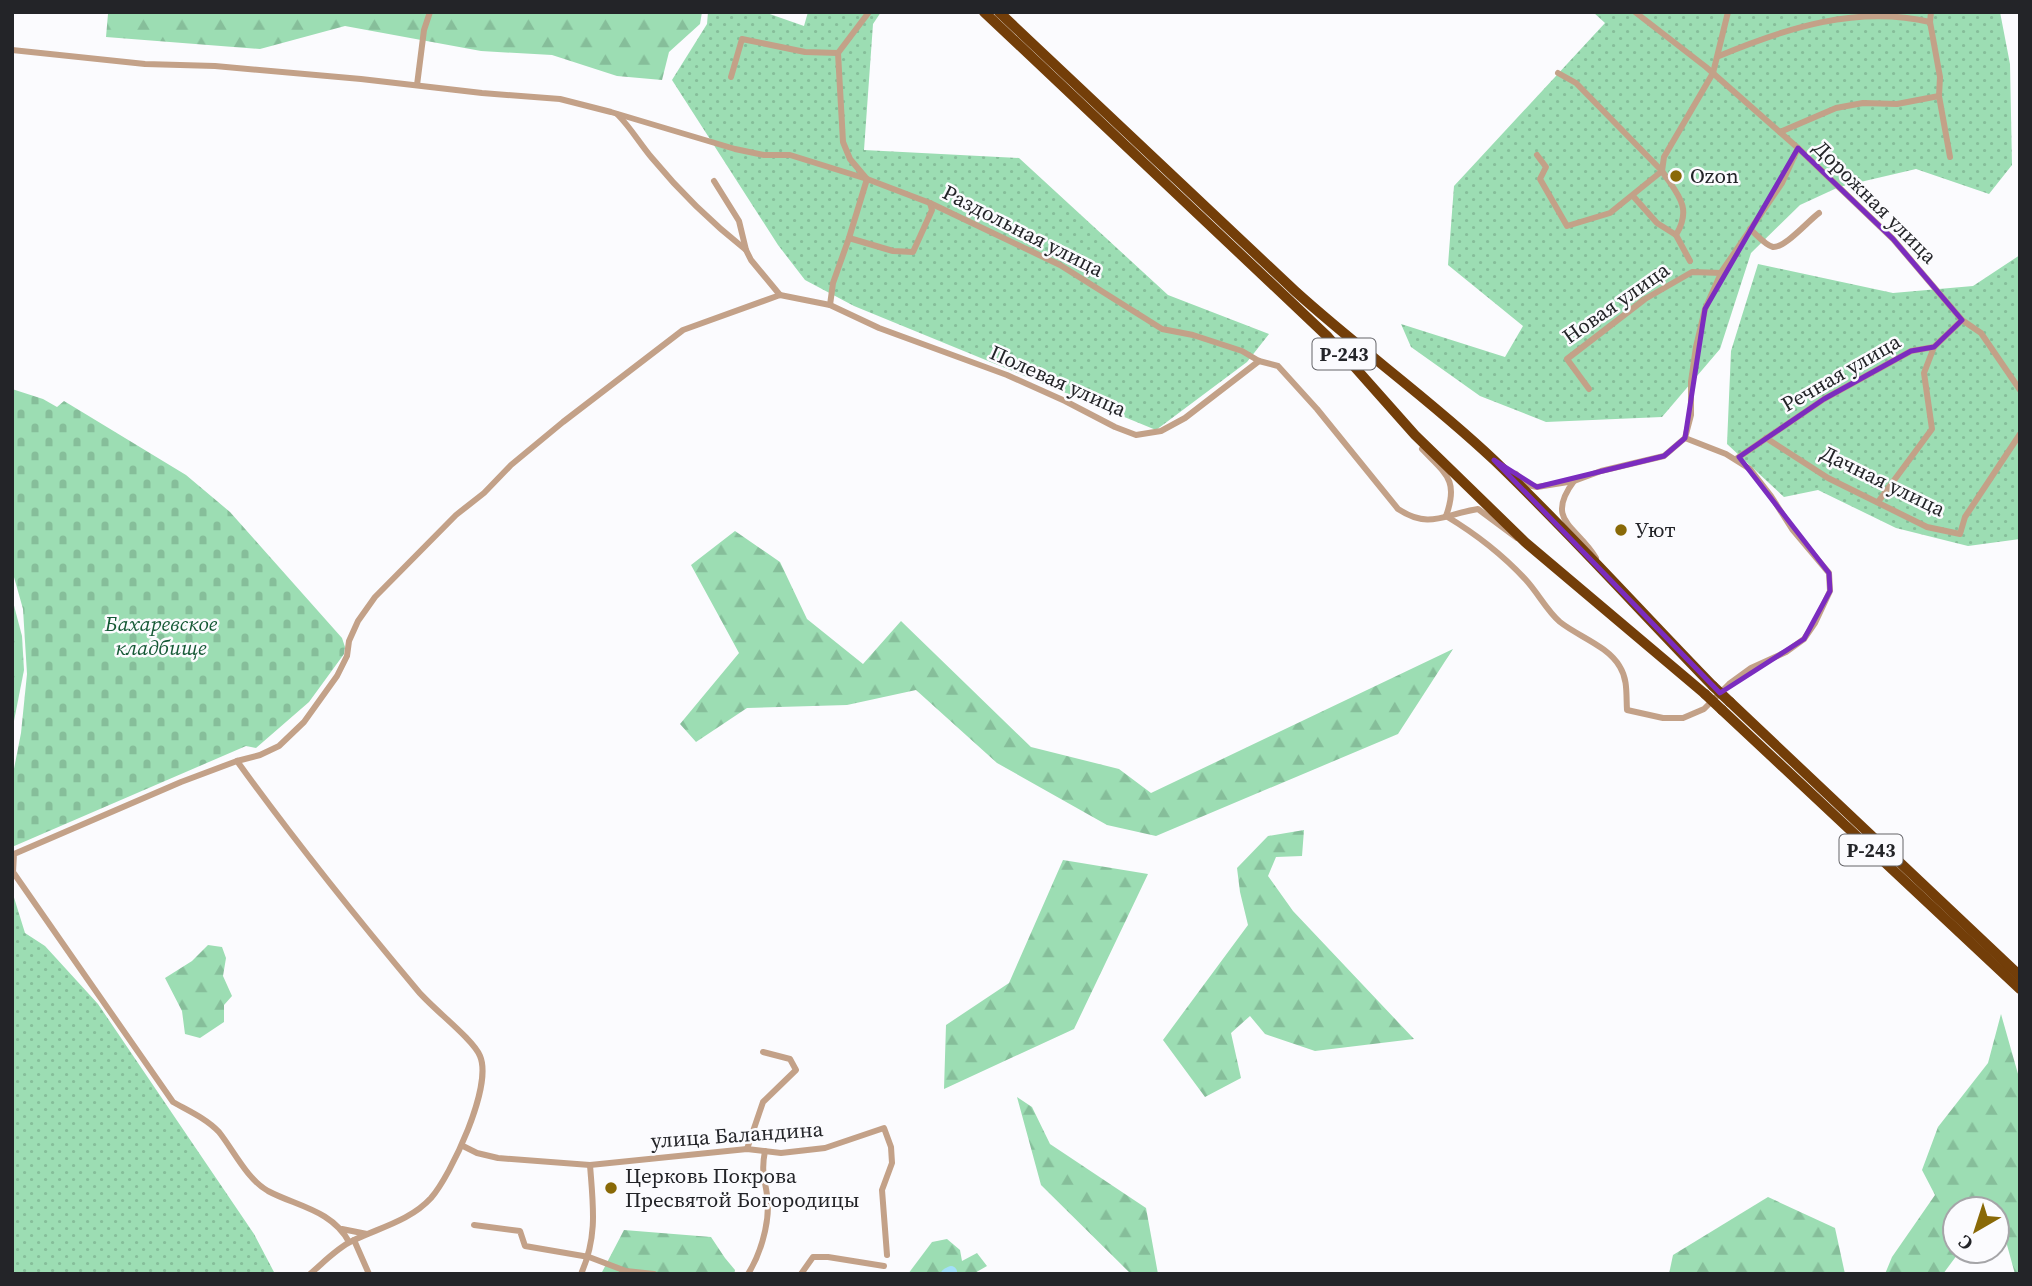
<svg xmlns="http://www.w3.org/2000/svg" width="2032" height="1286" viewBox="0 0 2032 1286" font-family="'Source Serif 4',serif">
	<style>
		.forest { fill: url(#forest-firs) }
		.cemetery { fill: url(#cemetery-stones) }
		.garden { fill: url(#garden-dots) }
		.lines { fill: none; stroke-linecap: round; stroke-linejoin: round }
		.river { stroke: #a2dff9; stroke-width: 12 }
		.street { stroke: #c3a188; stroke-width: 6 }
		.highway { stroke: #733e09; stroke-width: 10 }
		.highway-bridge { stroke: #733e09; stroke-width: 10 }
		.marked { fill: none; stroke: #7b2cbf; stroke-width: 5; stroke-linejoin: round }
		.poi-dot { fill: #896907; stroke: #fbfbfe; stroke-width: 2.5 }
		.labels { text-anchor: middle; stroke-width: 5; stroke-linejoin: round; paint-order: stroke }
		.shield { fill: #fbfbfe; stroke: #646468; stroke-width: 2 }
		.shield-label { font-size: 19px; font-weight: bold; fill: #232428 }
		.poi-label { font-size: 21px; fill: #232428; stroke: #fbfbfe; text-anchor: start }
		.street-label { font-size: 21px; fill: #232428; stroke: #fbfbfe }
		.park-label { font-size: 21px; font-style: italic; fill: #155935; stroke: #fbfbfe }
	</style>
	<defs>
		<pattern id="forest-firs" width="22" height="20" patternUnits="userSpaceOnUse" patternTransform="scale(1.75)"><rect width="22" height="20" fill="#9cddb3"/><path d="M5 1l3.5 6h-7zM16 11l3.5 6h-7z" fill="#86be9a"/></pattern>
		<pattern id="cemetery-stones" width="16" height="16" patternUnits="userSpaceOnUse" patternTransform="scale(1.75)"><rect width="16" height="16" fill="#9cddb3"/><path d="M2 7V4a2 2 0 0 1 4 0v3zM10 15v-3a2 2 0 0 1 4 0v3z" fill="#86be9a"/></pattern>
		<pattern id="garden-dots" width="8" height="8" patternUnits="userSpaceOnUse" patternTransform="scale(1.75)"><rect width="8" height="8" fill="#9cddb3"/><path d="M2 2h.1M6 6h.1" fill="none" stroke="#86be9a" stroke-width="1.8" stroke-linecap="round"/></pattern>
	</defs>
	<rect width="100%" height="100%" fill="#fbfbfe"/>
	<g class="forest">
		<path d="M106 12H702L700 24 669 52 662 80 617 76 552 55 481 51 345 26 260 49 106 37 108 14Z"/>
		<path d="M735 531 780 562 807 619 863 664 901 621 1031 747 1119 769 1151 793 1453 649 1398 734 1156 836 1107 825 997 763 916 690 847 705 747 708 696 742 680 724 739 653 691 565Z"/>
		<path d="M12 598 22 636 24 670 12 731Z"/>
		<path d="M1304 830 1302 856 1276 857 1268 876 1293 911 1414 1039 1315 1051 1265 1034 1250 1016 1231 1033 1241 1078 1205 1097 1163 1040 1248 925 1240 892 1237 868 1268 836Z"/>
		<path d="M1063 860 1148 874 1074 1029 944 1089 946 1025 1009 983Z"/>
		<path d="M208 945 222 947 226 958 223 976 232 996 224 1005V1022L200 1038 185 1034 182 1011 165 978 192 961Z"/>
		<path d="M2001 1014 2020 1081V1274H2015L1996 1205 1993 1209H1955V1251H1960L1943 1274H1885L1892 1257 1935 1195 1922 1170 1938 1127 1988 1063Z"/>
		<path d="M1017 1097 1032 1107 1050 1144 1146 1208 1158 1274H1131L1041 1185Z"/>
		<path d="M1768 1197 1835 1228 1845 1274H1669L1673 1255Z"/>
		<path d="M624 1230 711 1237 725 1258 735 1270 734 1274H601Z"/>
		<path d="M947 1239 960 1250 962 1261 977 1253 987 1266 973 1274H908L932 1242Z"/>
	</g>
	<path class="cemetery" d="M12 389 43 399 57 407 64 401 186 475 230 512 342 638 345 647 344 654 309 702 256 748 246 746 12 847V779L21 733 27 674 23 609 12 570Z"/>
	<g class="garden">
		<path d="M708 12H764L804 26 808 12H881L873 24 864 150 1019 158 1168 295 1269 334 1247 362 1156 430 854 306 805 280 778 245 672 80 707 24Z"/>
		<path d="M1593 12H2000L2010 64 2012 165 1989 194 1916 169 1839 187 1800 205 1751 253 1720 349 1662 417 1546 422 1480 396 1411 347 1401 324 1505 357 1523 326 1448 265 1454 186 1605 23Z"/>
		<path d="M2020 255V539L1968 546 1896 528 1818 490 1784 497 1727 444 1731 351 1758 264 1893 293 1973 286Z"/>
		<path d="M12 891 25 933 45 946 98 1004 254 1234 275 1274H12Z"/>
	</g>
	<g class="lines">
		<path class="river" d="M947 1274 951 1272"/>
		<g class="street">
			<path d="M1635 12 1706 67 1798 148 1893 239 1962 320 1981 333 2020 390"/>
			<path d="M1931 12 1930 22 1940 77 1939 96 1950 157"/>
			<path d="M12 50 145 64 215 66 361 79 482 93 560 99 611 112 735 149 764 155H790L867 179 930 203 1060 265 1162 329 1193 335 1242 351 1259 361 1278 366 1317 409 1398 509C1430 530 1444 514 1478 509L1517 538"/>
			<path d="M1719 56C1786 28 1857 5 1930 22"/>
			<path d="M731 77 742 39 805 52 838 53"/>
			<path d="M417 85 424 30 430 12"/>
			<path d="M618 115C631 128 640 144 652 158 680 192 712 223 746 250"/>
			<path d="M1780 132 1836 108 1863 103 1897 104 1939 96"/>
			<path d="M1537 155 1546 167 1540 179 1567 226 1610 213 1662 171 1576 83 1558 73"/>
			<path d="M866 178 850 159 843 142 838 53 869 12"/>
			<path d="M714 181 739 221 746 250 751 260 780 295"/>
			<path d="M1633 196 1657 223 1676 235"/>
			<path d="M1750 229C1757 235 1765 245 1773 247 1785 248 1808 221 1819 213"/>
			<path d="M849 238 893 251 913 252 932 210 930 203"/>
			<path d="M1690 261 1676 235C1693 207 1677 194 1662 171L1664 157 1713 73 1728 12"/>
			<path d="M830 305 833 283 849 238 867 179"/>
			<path d="M1589 389 1567 359 1645 299 1692 272 1722 273"/>
			<path d="M1766 438 1828 478 1927 527 1960 534 1965 517 2020 434"/>
			<path d="M1422 449C1446 474 1459 480 1446 516"/>
			<path d="M1736 459 1824 399 1911 351 1934 347 1962 320"/>
			<path d="M1516 474 1528 485 1537 487 1574 481 1601 471 1664 456 1685 438 1691 415V382L1696 347 1705 309 1722 271 1782 183 1798 148"/>
			<path d="M1574 481C1544 521 1577 526 1596 558"/>
			<path d="M1878 502 1932 429 1924 373 1934 347"/>
			<path d="M1446 516C1476 534 1502 554 1526 580 1538 593 1547 611 1560 622 1579 637 1608 646 1620 667 1628 680 1626 695 1627 710L1663 718H1683L1704 709 1729 684 1751 668 1786 652 1804 639 1815 623 1830 591 1829 573 1792 529 1771 496 1750 469 1726 454 1685 438"/>
			<path d="M237 761C294 840 355 916 418 991 433 1009 473 1039 480 1056 493 1086 451 1175 431 1198 410 1221 378 1228 352 1241 337 1248 323 1263 310 1274"/>
			<path d="M463 1146 477 1153 498 1158 590 1165 747 1149 781 1153 825 1148 884 1128 891 1147 892 1163 882 1190 887 1255"/>
			<path d="M747 1149 763 1102 796 1070 790 1059 763 1052"/>
			<path d="M474 1225 520 1231 525 1246 589 1257 626 1271 654 1274"/>
			<path d="M342 1229 367 1234"/>
			<path d="M354 1240 369 1274"/>
			<path d="M349 1242C332 1210 296 1206 268 1191 247 1179 234 1151 219 1132 207 1119 189 1111 173 1102L13 872 14 854 181 782 237 761 260 755 279 746 304 722 337 676 347 656 349 641 358 621 375 597 456 515 484 493 511 465 563 422 683 330 780 295 830 305 879 328 1007 375 1065 401 1115 427 1136 435 1161 431 1185 418 1259 361"/>
			<path d="M581 1274C598 1236 593 1205 590 1165"/>
			<path d="M748 1274C760 1255 768 1228 768 1205 767 1183 760 1176 765 1151"/>
			<path d="M801 1274 813 1257H828L884 1266"/>
		</g>
		<g class="highway">
			<path d="M984 12 1328 337 1415 435 1525 542 1705 694"/>
			<path d="M999 12 1295 291C1360 350 1431 400 1494 460 1570 533 1640 611 1713 686"/>
			<path d="M1730 702 2020 976"/>
			<path d="M1722 710 2020 989"/>
		</g>
		<g class="highway-bridge">
			<path d="M1713 686 1730 702"/>
			<path d="M1705 694 1722 710"/>
		</g>
	</g>
	<path class="marked" d="M1798 148 1893 239 1962 320 1934 347 1911 351 1824 399 1739 457 1829 573 1830 591 1804 639 1720 693 1494 460 1537 487 1664 456 1685 438 1705 309Z"/>
	<g class="poi-dot">
		<circle cx="1676" cy="176" r="7"/>
		<circle cx="1621" cy="530" r="7"/>
		<circle cx="611" cy="1188" r="7"/>
	</g>
	<g class="labels">
		<g class="shield">
			<rect x="1312.5" y="338.5" width="63" height="31" rx="5"/>
			<rect x="1839.5" y="834.5" width="63" height="31" rx="5"/>
		</g>
		<g class="shield-label">
			<text x="1344" y="361">Р-243</text>
			<text x="1871" y="857">Р-243</text>
		</g>
		<g class="poi-label">
			<text x="1690" y="183">Ozon</text>
			<text x="1635" y="537">Уют</text>
			<text x="625" y="1183">Церковь Покрова<tspan x="625" dy="24">Пресвятой Богородицы</tspan></text>
		</g>
		<g class="street-label">
			<text transform="translate(1875 202) rotate(45)" y="7">Дорожная улица</text>
			<text transform="translate(1023 231) rotate(27)" y="7">Раздольная улица</text>
			<text transform="translate(1616 303) rotate(-35)" y="7">Новая улица</text>
			<text transform="translate(1841 373) rotate(-30)" y="7">Речная улица</text>
			<text transform="translate(1058 381) rotate(24)" y="7">Полевая улица</text>
			<text transform="translate(1883 481) rotate(26)" y="7">Дачная улица</text>
			<text transform="translate(737 1135) rotate(-4)" y="7">улица Баландина</text>
		</g>
		<g class="park-label">
			<text x="161" y="631">Бахаревское<tspan x="161" dy="24">кладбище</tspan></text>
		</g>
	</g>
	<rect width="2032" height="1286" fill="none" stroke="#232428" stroke-width="28"/>
	<g transform="translate(1976 1230) rotate(219)"><circle r="33" fill="#fbfbfe" stroke="#a5a5a8" stroke-width="2"/>
	<path d="M0-5L12 26L0 18L-12 26Z" fill="#896907"/>
	<text y="-10" font-size="19" font-weight="bold" text-anchor="middle" fill="#232428">С</text>
	</g>
</svg>
